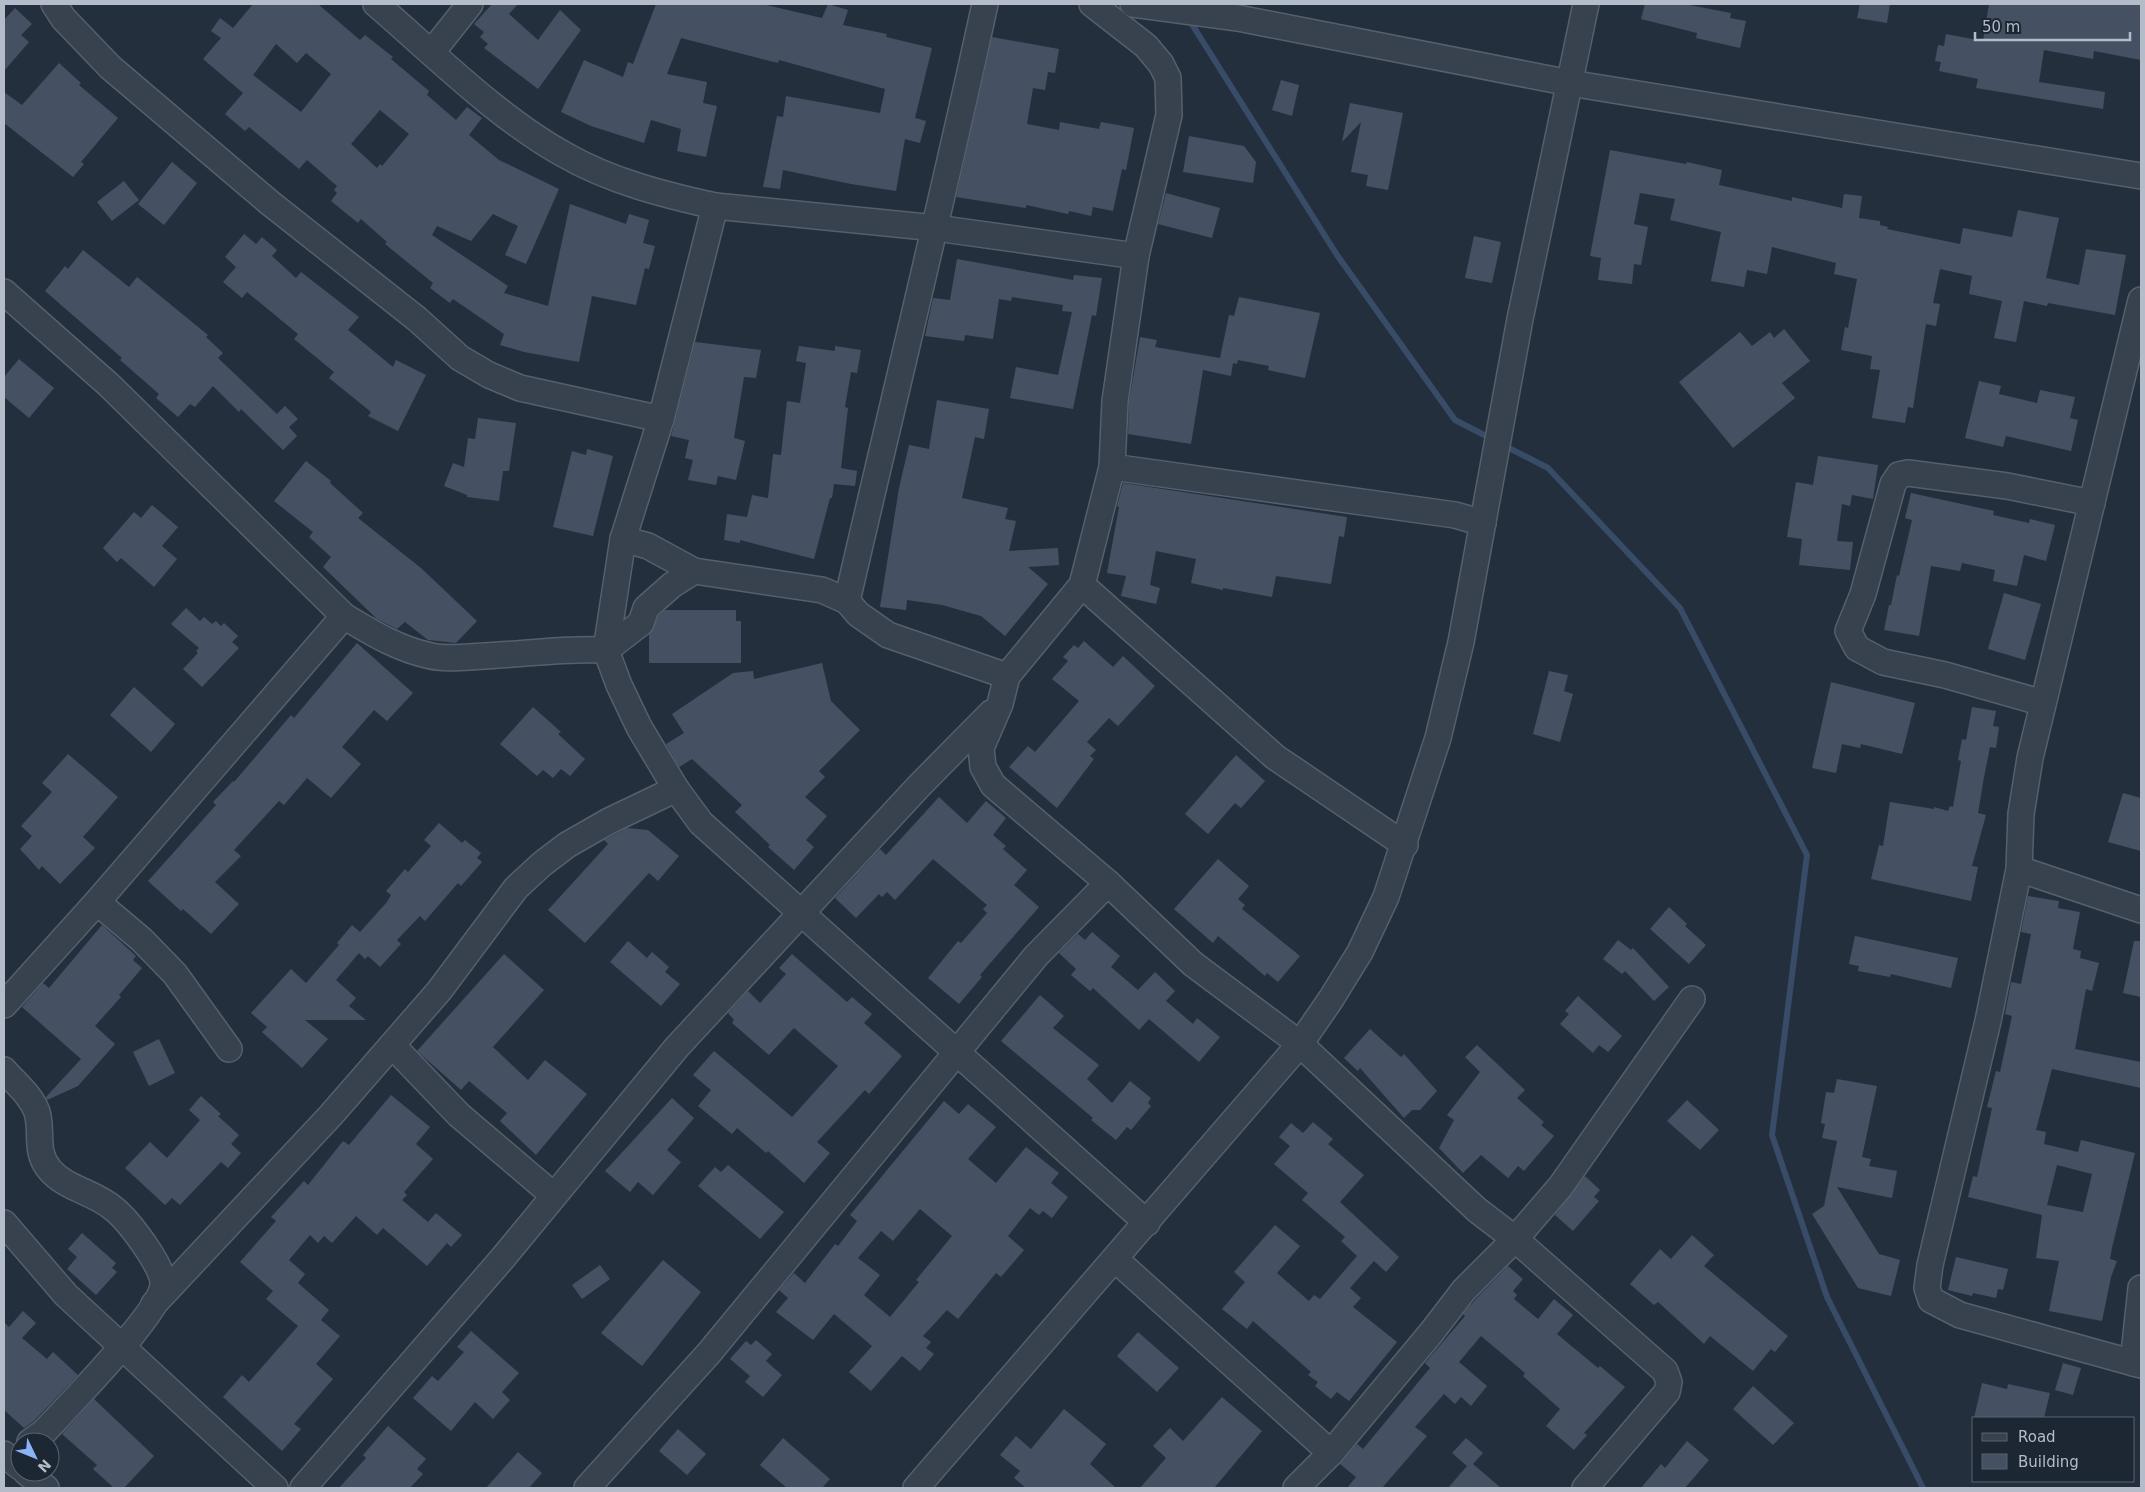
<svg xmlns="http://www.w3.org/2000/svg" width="2145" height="1492" viewBox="0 0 2145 1492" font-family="'DejaVu Sans',sans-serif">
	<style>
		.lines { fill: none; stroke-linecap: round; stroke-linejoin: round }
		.stream { stroke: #394c67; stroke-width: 6 }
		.building { fill: #455162; fill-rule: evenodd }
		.minor-casing { stroke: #565f6c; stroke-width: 28 }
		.minor { stroke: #38414e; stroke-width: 25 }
	</style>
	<rect width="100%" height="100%" fill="#242f3e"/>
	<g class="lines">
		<g class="stream">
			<path d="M1188 18 1337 255 1455 420 1492 439"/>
			<path d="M1503 445 1548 468 1680 608 1807 855 1772 1135 1827 1297 1923 1488"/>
		</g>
	</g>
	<g class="building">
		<path d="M253 4H318L360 40 365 35 393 57 391 59 429 91 427 95 456 120 467 107 482 118 469 135 499 160 559 189 526 264 505 255 518 226 493 214 471 241 437 226 432 235 508 286 504 293 548 306 570 204 626 224 629 214 649 220 643 243 655 246 649 269 645 268 636 305 592 296 579 362 524 352 500 345 504 334 453 299 450 303 430 288 433 283 385 244 387 242 361 219 358 223 331 201 337 193 334 190 337 186 307 160 299 169 249 127 245 131 225 114 243 93 203 59 221 38 211 31 220 18 233 28ZM276 44 297 63 306 53 331 74 301 112 253 75ZM380 110 409 134 382 166 380 164 377 168 351 144Z"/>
		<path d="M492 4H518L509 14 538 40 560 10 581 30 538 89 484 48 488 44 480 37 484 32 474 24Z"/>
		<path d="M656 4H762L822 18 828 4 848 10 843 25 887 34 886 37 932 48 915 118 926 121 920 143 905 139 896 191 851 184 783 170 780 189 763 187 777 116 783 117 786 96 880 113 885 89 779 60 778 63 681 38 667 74 707 82 703 103 717 106 706 157 677 151 681 129 651 120 644 143 591 126 561 112 584 60 623 77 628 62 633 64Z"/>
		<path d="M1645 4H1684L1731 13 1730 18 1746 21 1740 48 1696 38 1697 33 1641 19Z"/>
		<path d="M1860 4H1890L1887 23 1857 18Z"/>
		<path d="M1989 4H2141V60L2094 51 2093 59 2044 50 2039 82 2105 92 2103 109 1976 88 1978 79 1939 71 1941 62 1935 61 1938 45 1944 46 1946 34 1983 41Z"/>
		<path d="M15 8 32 24 21 35 29 42 4 71V20Z"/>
		<path d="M992 37 1059 49 1055 73 1048 72 1045 90 1033 88 1027 124 1059 130 1060 122 1099 129 1101 122 1134 128 1126 170 1122 169 1113 211 1093 207 1091 216 1069 211 1068 214 1026 205V208L956 197Z"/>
		<path d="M59 63 81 83 79 85 118 118 81 162 84 164 73 177 4 123V92L22 105Z"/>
		<path d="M1281 80 1299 85 1292 116 1272 110Z"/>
		<path d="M1350 103 1403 113 1388 190 1366 186 1368 175 1351 172 1361 122 1342 142Z"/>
		<path d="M1189 136 1244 146 1256 162 1253 183 1183 172Z"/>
		<path d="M1610 150 1686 164 1687 162 1722 170 1719 185 1792 201V197L1842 208 1844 194 1862 196 1859 218 1880 221V225L1888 227 1887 229 1960 244 1963 228 2012 237 2018 210 2059 218 2046 278 2079 285 2086 249 2126 255 2115 315 2048 303 2047 306 2024 301 2016 342 1994 338 2002 301 1969 294 1972 276 1940 269 1933 303 1940 304 1936 326 1926 324 1913 408 1908 407 1905 423 1872 418 1880 370 1870 369 1872 356 1841 350 1845 327 1848 328 1857 279 1834 274 1836 263 1772 247 1767 274 1747 270 1744 287 1711 281 1721 232 1670 220 1675 199 1640 193 1634 224 1648 227 1641 265 1634 264 1632 284 1598 280 1601 258 1590 256Z"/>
		<path d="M172 162 197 183 164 225 138 204Z"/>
		<path d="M124 181 139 200 112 221 97 202Z"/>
		<path d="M1166 193 1220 208 1212 238 1158 224Z"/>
		<path d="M244 234 256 244 262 237 277 250 272 256 296 278 301 272 359 317 348 330 393 367 396 360 426 375 398 431 368 416 371 412 329 378 334 372 294 339 298 334 247 292 242 298 223 282 236 267 225 257Z"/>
		<path d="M1474 236 1501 242 1492 283 1465 278Z"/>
		<path d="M83 250 129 287 137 277 208 335 206 337 223 353 218 358 277 414 285 406 298 419 289 427 297 436 283 450 241 409 239 412 213 386 195 407 190 404 178 417 156 398 159 394 120 360 122 358 45 291 65 266 68 269Z"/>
		<path d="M957 259 1073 280 1074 275 1102 278 1096 316 1092 315 1073 409 1010 398 1016 367 1058 375 1072 312 1062 311 1063 305 1012 297 1011 301 999 299 993 339 965 335 964 341 925 336 933 298 950 300Z"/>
		<path d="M1239 297 1320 313 1305 378 1268 370 1269 366 1238 360 1237 364 1233 363 1231 376 1203 370 1191 444 1128 434 1129 402 1140 337 1157 340 1155 347 1220 358 1229 315 1234 316Z"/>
		<path d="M1784 329 1810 361 1782 383 1795 398 1733 448 1679 382 1740 332 1752 346 1770 332 1774 338Z"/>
		<path d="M695 342 761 350 756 378 744 377 734 438 745 441 736 480 718 476 716 485 688 480 693 460 685 458 689 440 671 436Z"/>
		<path d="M799 346 835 351V346L861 350 857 373 851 372 845 407 848 408 841 468 857 471 855 486 834 484 832 498H830L814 559 740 540V543L724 540 727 514 747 517 752 495 768 498 773 454 781 455 787 401 800 403 806 363 796 361Z"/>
		<path d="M19 359 54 388 29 418 4 397V377Z"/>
		<path d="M1979 381 2001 386 1999 394 2037 403 2040 390 2075 397 2070 418 2078 420 2071 451 2006 436 2003 447 1965 438Z"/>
		<path d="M937 400 989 409 984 439 975 437 962 498 1008 508 1005 519 1016 521 1009 551 1058 548 1059 565 1028 567 1048 584 1005 636 981 616 942 605 907 600 906 610 880 607 899 488 909 445 929 449Z"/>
		<path d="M478 418 516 423 509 471H503L499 501 467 497V495L444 486 453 463 464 467 468 438 475 439Z"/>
		<path d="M587 449 613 456 593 536 553 527 572 451 586 455Z"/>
		<path d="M1818 456 1878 465 1873 499 1852 495 1850 506 1842 504 1837 541 1853 542 1850 570 1799 565 1802 539 1787 537 1796 482 1813 485Z"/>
		<path d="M306 461 331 481 330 483 363 513 358 518 421 568 477 621 456 643 428 640 405 622 397 629 377 619 323 567 331 557 309 537 313 532 274 501Z"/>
		<path d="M1123 483 1347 517 1344 537 1339 536 1331 584 1276 576 1272 597 1223 588V590L1191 583 1196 559 1156 551 1150 585 1160 588 1156 604 1121 596 1126 576 1107 573 1119 507 1117 506Z"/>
		<path d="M1911 493 1994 511 1993 515 2029 523 2030 519 2055 525 2046 561 2024 555 2017 586 1993 581 1995 570 1962 563 1960 571 1931 566 1919 636 1884 630 1889 605H1891L1897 575 1899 576 1912 520 1905 518Z"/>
		<path d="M152 505 178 527 162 546 177 559 154 587 121 558 117 562 103 548 134 512 141 518Z"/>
		<path d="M2004 593 2041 604 2025 660 1988 649Z"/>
		<path d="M186 608 200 621 204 617 212 624 216 621 221 626 224 623 238 636 232 642 239 648 202 687 183 669 198 653 196 651 199 648 171 624Z"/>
		<path d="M665 610H736V621H741V663H649V635L658 616Z"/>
		<path d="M1084 641 1113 667 1123 656 1155 686 1118 726 1109 718 1087 742 1096 750 1090 756 1094 759 1057 808 1009 767 1028 746 1035 752 1079 701 1052 679 1068 661 1063 657 1074 645 1078 648Z"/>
		<path d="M357 643 413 693 387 721 374 710 342 747 361 764 331 798 307 778 284 805 279 801 234 850 241 856 215 882 239 904 211 934 183 909 181 911 148 881 216 805 213 802 233 781 234 782 291 715 294 718Z"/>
		<path d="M822 663 831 701 860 730 819 771 825 777 805 797 827 816 806 840 814 847 794 870 768 847 770 845 735 812 742 805 692 759 679 767 666 744 684 733 672 714 733 673 753 671 754 679Z"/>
		<path d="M1549 671 1568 675 1564 691 1573 694 1560 742 1533 734Z"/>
		<path d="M1831 682 1915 703 1902 754 1861 744 1860 748 1842 744 1836 773 1812 768Z"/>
		<path d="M134 687 175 724 151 752 110 715Z"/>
		<path d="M533 707 561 732 558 734 585 759 570 776 561 769 553 778 543 770 537 776 500 744Z"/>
		<path d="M1972 707 1996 711 1993 726 1999 727 1996 748 1990 747 1984 777 1978 813 1986 815 1972 866 1978 867 1971 901 1871 879 1879 845 1883 846 1890 802 1934 809V807L1948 811 1950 806 1953 807 1961 761 1958 760 1962 739 1966 740Z"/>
		<path d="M68 754 118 797 83 837 95 848 60 884 42 866 39 870 20 849 32 836 21 826 52 792 42 783Z"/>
		<path d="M1236 755 1265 781 1241 808 1235 803 1208 834 1185 814Z"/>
		<path d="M2123 793 2141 798V851L2108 842Z"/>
		<path d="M939 797 967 823 986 801 1006 818 993 835 1006 846 1003 849 1027 870 1014 885 1039 907 980 975 982 977 959 1004 928 978 958 941 961 943 987 913 983 909 987 905 961 883 933 859 895 900 887 892 882 897 879 894 856 918 835 898 880 849 886 855Z"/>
		<path d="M439 823 462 843 465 840 481 853 477 858 482 862 461 886 458 883 425 921 420 916 397 940 401 944 380 967 368 956 365 959 359 953 336 980 356 998 349 1006 366 1020H305L328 1039 302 1068 262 1032 267 1027 251 1013 291 969 306 983 339 945 337 943 352 925 360 932 387 902 391 895 386 891 405 869 408 872 431 846 424 840Z"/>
		<path d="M627 828 648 830 679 856 658 881 649 873 585 943 548 910 608 844 604 840Z"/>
		<path d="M1218 859 1249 886 1238 899 1245 905 1242 909 1300 956 1278 982 1267 973 1265 976 1218 936 1213 943 1174 909Z"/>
		<path d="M2028 896 2059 901 2058 908 2080 912 2073 949 2081 951 2080 958 2099 963 2092 991 2086 989 2075 1049 2141 1062V1088L2052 1069 2036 1130 2046 1132 2044 1144 2078 1152 2081 1140 2135 1153 2112 1248 2110 1259 2117 1261 2111 1277 2102 1321 2049 1311 2059 1261 2036 1258 2042 1215 1968 1197 1973 1176 1977 1177 1992 1108 1987 1107 1996 1071 2000 1072 2012 1016 2005 1014 2011 982 2021 984 2031 934 2021 932ZM2057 1165 2092 1174 2083 1212 2047 1205Z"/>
		<path d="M1669 907 1687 924 1685 926 1706 945 1689 964 1650 929Z"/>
		<path d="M102 925 136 956 133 960 142 968 119 995 121 997 95 1026 115 1044 78 1086 47 1100 46 1097 81 1059 22 1007 43 983 49 988Z"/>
		<path d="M1092 932 1120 956 1111 967 1138 990 1155 972 1175 991 1166 1001 1193 1024 1197 1018 1220 1037 1199 1062 1149 1019 1139 1030 1093 988 1090 991 1071 975 1076 969 1059 953 1078 934 1085 940Z"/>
		<path d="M1855 936 1958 958 1951 988 1891 974 1890 977 1858 971 1859 966 1849 964Z"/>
		<path d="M1618 940 1631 950 1633 948 1669 987 1654 1001 1625 971 1622 974 1603 959Z"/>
		<path d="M628 941 647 958 652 952 669 967 665 972 680 984 661 1006 610 962Z"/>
		<path d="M2134 941H2141V997L2123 993Z"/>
		<path d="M504 954 544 990 493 1047 528 1080 545 1060 587 1094 536 1155 500 1121 507 1113 469 1081 461 1090 417 1051Z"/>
		<path d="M792 954 847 1002 852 997 872 1014 864 1023 902 1056 869 1094 865 1090 817 1142 830 1153 804 1183 768 1151 766 1153 737 1128 732 1134 698 1106 711 1090 693 1075 714 1051 792 1117 838 1066 794 1028 769 1055 732 1023 734 1020 728 1013 748 991 760 1003 786 974 779 968Z"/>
		<path d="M1040 995 1064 1016 1053 1028 1099 1065 1087 1079 1112 1103 1130 1081 1151 1098 1148 1103 1151 1106 1131 1130 1127 1127 1116 1140 1091 1120 1093 1118 1001 1041Z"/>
		<path d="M1578 996 1622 1036 1608 1052 1599 1045 1593 1053 1560 1024 1569 1014 1565 1011Z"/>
		<path d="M1370 1029 1401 1057 1404 1054 1437 1091 1420 1110H1412L1404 1118 1360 1068 1358 1071 1344 1058Z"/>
		<path d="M159 1039 175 1073 149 1086 133 1052Z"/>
		<path d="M1477 1045 1525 1090 1517 1098 1544 1122 1541 1125 1554 1136 1524 1171 1518 1166 1508 1178 1481 1155 1463 1173 1439 1148 1454 1120 1447 1115 1480 1072 1465 1057Z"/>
		<path d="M1837 1079 1877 1086 1862 1157 1871 1159 1869 1166 1897 1171 1892 1198 1837 1187 1879 1254 1900 1260 1891 1296 1858 1288 1812 1214 1824 1206 1837 1141 1822 1138 1825 1124 1821 1123 1826 1092 1834 1093Z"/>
		<path d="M391 1095 430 1127 416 1144 433 1159 404 1192 407 1195 402 1200 428 1222 436 1213 462 1235 451 1247 447 1243 427 1266 383 1228 377 1235 356 1216 332 1243 324 1236 318 1243 310 1235 289 1260 305 1274 298 1283 329 1310 321 1320 340 1336 316 1364 333 1379 294 1424 301 1429 282 1451 223 1397 242 1375 249 1382 298 1326 266 1299 273 1291 240 1262 276 1221 271 1217 304 1181 308 1185 343 1141 349 1145Z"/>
		<path d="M201 1096 221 1114 218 1116 239 1135 231 1144 241 1153 228 1168 221 1162 180 1205 172 1198 165 1205 125 1168 150 1142 167 1158 200 1120 189 1110Z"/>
		<path d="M672 1098 694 1118 667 1150 681 1162 653 1195 638 1182 630 1192 605 1171Z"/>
		<path d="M1687 1100 1719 1130 1700 1150 1667 1121Z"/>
		<path d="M944 1101 959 1114 968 1104 996 1127 968 1159 996 1183 1026 1147 1059 1173 1051 1183 1068 1197 1052 1218 1043 1211 1039 1215 1030 1208 1008 1236 1024 1250 1001 1277 996 1273 958 1319 947 1310 923 1336 931 1342 926 1348 934 1354 920 1371 902 1356 871 1391 849 1372 872 1346 834 1314 813 1340 776 1312 788 1298 779 1290 794 1273 805 1283 835 1244 838 1246 857 1221 850 1215ZM920 1209 952 1236 916 1280 919 1282 890 1317 864 1295 880 1275 858 1258 881 1231 893 1241Z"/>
		<path d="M1313 1122 1333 1139 1328 1144 1364 1175 1340 1202 1399 1257 1386 1272 1374 1261 1350 1288 1361 1298 1353 1307 1397 1342 1349 1401 1337 1392 1331 1399 1315 1386 1318 1382 1308 1375 1311 1372 1253 1321 1247 1329 1222 1309 1245 1282 1234 1272 1275 1225 1300 1246 1277 1273 1309 1301 1314 1295 1320 1299 1357 1256 1341 1241 1345 1237 1302 1200 1308 1193 1274 1164 1290 1146 1279 1137 1291 1123 1303 1133Z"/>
		<path d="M728 1165 784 1212 760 1239 698 1186 715 1167 721 1172Z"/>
		<path d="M1585 1176 1600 1190 1594 1197 1599 1201 1573 1231 1555 1215Z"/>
		<path d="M82 1233 116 1263 112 1268 117 1272 96 1295 67 1269 77 1257 68 1249Z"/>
		<path d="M1692 1235 1714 1255 1704 1266 1788 1336 1775 1352 1771 1349 1753 1371 1710 1336 1704 1344 1658 1302 1654 1305 1630 1284 1660 1249 1671 1259Z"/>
		<path d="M1956 1257 2008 1269 2003 1290 1998 1289 1996 1298 1973 1293 1972 1296 1948 1290Z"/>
		<path d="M663 1260 701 1292 642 1366 601 1333Z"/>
		<path d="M600 1265 610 1279 582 1299 572 1285Z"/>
		<path d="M1508 1266 1523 1279 1513 1291 1517 1295 1514 1299 1538 1319 1554 1299 1573 1315 1557 1334 1598 1368 1600 1366 1625 1387 1584 1433 1587 1435 1574 1450 1546 1426 1560 1409 1523 1376 1525 1373 1481 1336 1459 1362 1487 1386 1471 1406 1461 1397 1455 1404 1444 1394 1415 1427 1427 1436 1382 1488H1347L1356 1477 1340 1464 1357 1444 1363 1449 1430 1368 1425 1363 1465 1316 1463 1314 1475 1300Z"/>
		<path d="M23 1311 36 1323 22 1338 47 1359 53 1352 78 1375 34 1421 24 1428 4 1410V1322L9 1327Z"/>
		<path d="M471 1331 519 1373 502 1392 510 1400 493 1419 475 1402 451 1431 413 1398 432 1376 438 1381 464 1352 457 1347Z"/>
		<path d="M1138 1332 1179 1368 1157 1392 1117 1356Z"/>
		<path d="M756 1340 772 1354 766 1361 782 1375 763 1397 745 1382 750 1376 730 1359 746 1341 751 1345Z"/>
		<path d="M2063 1363 2081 1368 2073 1395 2055 1390Z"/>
		<path d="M1982 1383 2007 1389 2008 1384 2050 1393 2044 1418H1974Z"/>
		<path d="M1753 1386 1794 1423 1773 1445 1733 1409Z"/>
		<path d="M1222 1397 1262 1431 1214 1488H1140L1166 1458 1153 1446 1170 1428 1183 1441Z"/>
		<path d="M94 1399 154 1456 124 1488H114L93 1469 97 1465 62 1434Z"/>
		<path d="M1064 1409 1106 1444 1090 1464 1116 1488H1026L1014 1478 1020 1471 1000 1455 1016 1436 1031 1449Z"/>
		<path d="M388 1426 426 1459 417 1469 423 1474 410 1488H339L366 1458 363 1455Z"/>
		<path d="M678 1429 706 1454 687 1475 659 1451Z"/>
		<path d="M783 1438 830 1479 822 1488H787L760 1465Z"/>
		<path d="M1466 1438 1483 1453 1473 1464 1501 1488H1448L1467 1466 1452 1453Z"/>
		<path d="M1687 1441 1709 1460 1685 1488H1641L1661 1464 1665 1468Z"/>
		<path d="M518 1452 542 1473 529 1488H486Z"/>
	</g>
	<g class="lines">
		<g class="minor-casing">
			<g id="minor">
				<path d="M54 4 63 18 110 67 270 203 417 319 460 358 489 375 520 388 661 419"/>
				<path d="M376 4C433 53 499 119 565 155 610 181 665 195 715 206L936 228 1136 256"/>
				<path d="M1092 4 1146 46 1161 64 1168 78 1169 115 1136 256 1115 401 1112 467 1082 585 1007 676 1000 704 981 748 983 767 993 785 1108 883 1193 964 1300 1044 1477 1210 1515 1239 1665 1371 1669 1382 1667 1392 1585 1488"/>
				<path d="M1133 4 1238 18 1570 83 2141 176"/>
				<path d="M432 52 470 4"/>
				<path d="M715 206 661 419 623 539 606 650 619 685 639 727 676 789 701 823 1147 1223"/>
				<path d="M4 292 109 385 344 616C371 632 396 648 427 655 445 660 465 657 484 656 525 654 565 648 606 650L641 623 646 608 672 585 694 571"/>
				<path d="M2141 300 2030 758 2021 814 2019 869 1988 1021 1930 1265 1927 1288 1931 1300 1960 1315 2141 1365"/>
				<path d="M1112 467 1455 515 1483 523"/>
				<path d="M623 539 648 546 694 571 822 590 847 601 858 614 888 635 1007 676"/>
				<path d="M1082 585 1275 757 1405 845"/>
				<path d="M847 601C893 402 942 203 985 4"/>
				<path d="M2043 703 1945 675 1883 662 1857 648 1848 631 1863 594 1893 484 1899 475 1908 473 2007 486 2092 503"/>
				<path d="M2019 869 2141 910"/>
				<path d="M97 902 142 940 175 974 229 1049"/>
				<path d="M4 1005 97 902 344 616"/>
				<path d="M392 1045 459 1115 553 1195"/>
				<path d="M4 1070C15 1083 31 1095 37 1112 43 1132 34 1152 50 1170 66 1189 95 1192 114 1209 128 1220 164 1267 163 1284 162 1311 66 1408 44 1432L30 1442"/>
				<path d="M4 1223 66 1295 275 1488"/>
				<path d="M1115 1259 1331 1453"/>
				<path d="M154 1304 331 1115 439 991 516 888 542 864 567 845 609 821 676 789"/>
				<path d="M2133 1363 2141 1288"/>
				<path d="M4 1454 20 1467"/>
				<path d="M26 1472 46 1488"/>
				<path d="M303 1488 502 1259 677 1047 919 786 991 713"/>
				<path d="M587 1488 709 1353 1036 956 1108 883"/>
				<path d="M916 1488 1300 1044 1331 999 1360 952 1386 897 1438 738 1461 642 1520 319 1586 4"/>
				<path d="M1296 1488 1331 1453 1431 1333 1464 1290 1515 1239 1560 1187 1692 999"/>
			</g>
		</g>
		<use href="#minor" class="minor"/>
	</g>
	<rect width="2145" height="1492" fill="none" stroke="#b4bcc9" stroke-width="10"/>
	<rect x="1972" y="1417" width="162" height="65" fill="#1d2633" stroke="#59626f"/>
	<rect x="1982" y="1433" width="25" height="8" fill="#38414e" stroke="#59626f"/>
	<text x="2018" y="1442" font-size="15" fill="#b4bcc9">Road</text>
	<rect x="1982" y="1454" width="25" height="15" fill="#455162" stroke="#59626f"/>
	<text x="2018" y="1467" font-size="15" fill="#b4bcc9">Building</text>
	<g transform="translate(35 1457) rotate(133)"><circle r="24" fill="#1d2633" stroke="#59626f"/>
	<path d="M0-4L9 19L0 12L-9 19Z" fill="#8ab4f8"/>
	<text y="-8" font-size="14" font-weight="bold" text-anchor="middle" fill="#b4bcc9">N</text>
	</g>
	<path d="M1975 32v8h155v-8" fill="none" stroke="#b4bcc9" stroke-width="2.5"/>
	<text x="1982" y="32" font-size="15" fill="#b4bcc9" stroke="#1d2633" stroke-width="4" paint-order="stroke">50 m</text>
</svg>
